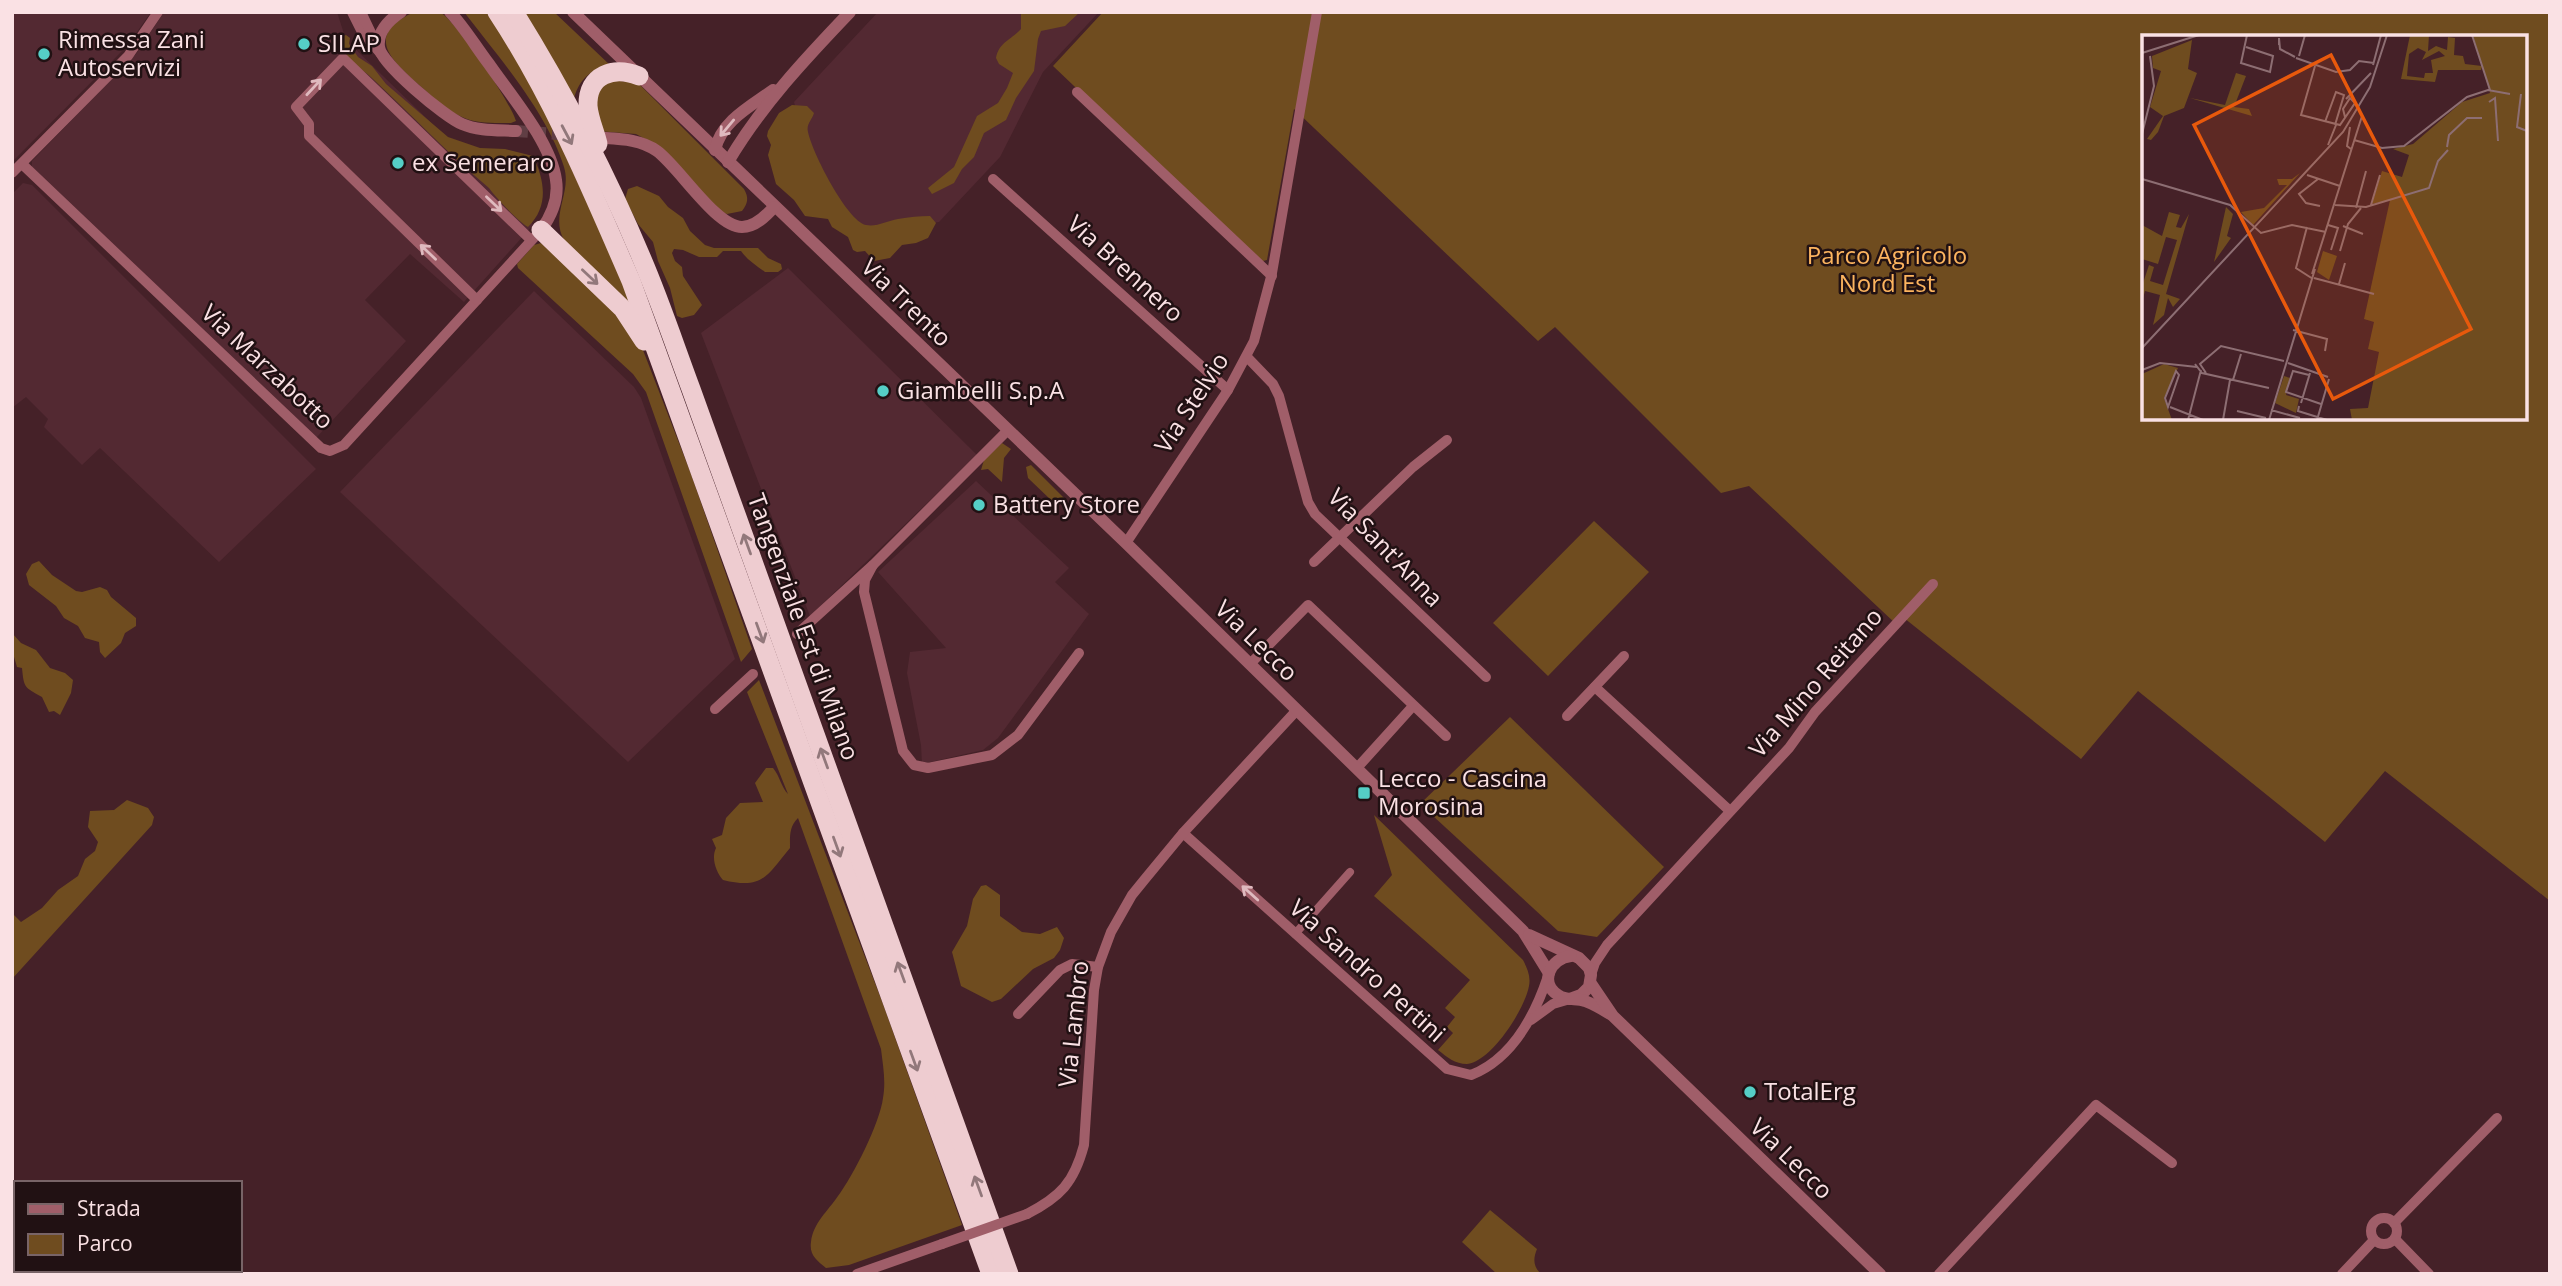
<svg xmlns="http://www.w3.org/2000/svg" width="2562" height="1286" viewBox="0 0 2562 1286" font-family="'Open Sans',sans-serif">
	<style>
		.built { fill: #532932 }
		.green { fill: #6f4c1f; fill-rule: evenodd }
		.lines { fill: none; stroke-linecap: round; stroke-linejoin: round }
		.tertiary-tunnel { stroke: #603e44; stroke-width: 12; stroke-dasharray: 12 6; stroke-linecap: butt }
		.pedestrian { stroke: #a05e69; stroke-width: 8 }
		.minor { stroke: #a05e69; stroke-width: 10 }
		.tertiary { stroke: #a05e69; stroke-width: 12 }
		.motorway { stroke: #eeccd0; stroke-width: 19 }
		.minor-bridge { stroke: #a05e69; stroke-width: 10 }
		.oneway { stroke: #dfbabf }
		.oneway2 { stroke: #92787b }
		.poi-dot { fill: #55cec6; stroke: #211113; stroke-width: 2.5 }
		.labels { text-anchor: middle; stroke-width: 5; stroke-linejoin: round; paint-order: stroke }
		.poi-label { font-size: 24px; fill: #fae1e4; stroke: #211113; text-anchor: start }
		.park-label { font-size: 24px; fill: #fcb45f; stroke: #211113 }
		.street-label { font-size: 24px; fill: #fae1e4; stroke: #211113 }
		.inset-road { fill: none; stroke: #8d6e73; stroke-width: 2 }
		.view { fill: #e8590c; fill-opacity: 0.15; stroke: #e8590c; stroke-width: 3.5 }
		.inset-edge { fill: none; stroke: #fae1e4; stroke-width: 3.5 }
	</style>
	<rect width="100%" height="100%" fill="#452128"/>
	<g class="built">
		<path d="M12 12H151L127 46 12 162Z"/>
		<path d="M164 12H337L346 40 529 218 533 225 464 302 410 254 365 300 406 341 316 438 32 171V161L136 54Z"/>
		<path d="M878 12H1099L1043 72 1000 157 939 222 863 232 812 172 794 102Z"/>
		<path d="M23 183 32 185 316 469 219 562 100 448 82 465 44 427 48 419 26 397 12 408V194Z"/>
		<path d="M788 268 977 455 810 616 701 333Z"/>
		<path d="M534 291 634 387 641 398 735 659 628 762 340 492Z"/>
		<path d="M976 481 1069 568 1055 582 1089 614 998 738 983 750 922 764 921 745 907 673 910 652 946 648 878 572Z"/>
	</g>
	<g class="green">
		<path d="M414 12H440C457 22 510 101 516 121L511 123C495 123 476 124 462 117 445 110 432 96 418 84 389 58 365 35 414 12Z"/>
		<path d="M464 12H492L521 59 637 311 564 240C550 215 572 193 564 167 548 114 498 56 464 12Z"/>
		<path d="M522 12H554L611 66C591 69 580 78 574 98Z"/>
		<path d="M1021 12H1080L1065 26 1041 31 1038 39 1034 71 1016 98 1006 120 984 133 974 157 962 169 954 183 932 194 928 188 954 167 977 116 998 103 1007 88 1013 73 999 64 996 58C999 42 1011 40 1021 29Z"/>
		<path d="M1103 12H2550V901L2385 771 2325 842 2138 691 2081 759 1904 618 1896 624 1749 486 1721 493 1555 327 1538 341 1294 109 1267 260 1259 262 1053 66ZM2144 37H2525V418H2144Z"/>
		<path d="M346 35 350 38 349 44 358 57 372 66 386 84 448 137 480 148 505 149 533 156C545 181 549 206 528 227 517 220 497 199 489 188 448 154 412 115 373 79 361 67 345 61 336 47 337 40 340 37 346 35Z"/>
		<path d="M602 79 638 83 744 189C749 198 748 203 742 211L727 214 722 212 651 142 636 134 597 131 596 86Z"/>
		<path d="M792 105 807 106 814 113C812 120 806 124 808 132 812 152 847 221 866 225 877 227 887 221 898 219 909 217 920 216 930 216L936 223 928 238 916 243 902 245 890 258 874 261 865 251 857 252 853 250 848 237 832 227 828 219 805 216 794 200 776 184 768 155 771 145 767 136 768 131 779 113Z"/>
		<path d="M637 186 659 196 668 207 683 218 690 231 705 245 714 248H758L768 258 781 264 782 269 778 272H765C757 266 747 260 741 251H723L717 257H699L683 250 674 249 672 253 675 261 682 267 683 276 702 305 694 315 682 318 677 316 670 288 658 261 653 242 638 224 625 199 628 189Z"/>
		<path d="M541 243 619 312 641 345 691 474 752 649 741 662 646 392 633 374 518 268 517 264 534 245Z"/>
		<path d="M1002 443 1011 449 1004 458 1002 482 988 469 981 470 984 460Z"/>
		<path d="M1031 465 1065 499 1061 503 1052 501 1028 478 1026 467Z"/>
		<path d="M1594 521 1649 572 1548 676 1493 623Z"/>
		<path d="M39 561 52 575 76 591 82 592 100 587 107 590 111 597 136 618V626L125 633 121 643 105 658 100 652 99 642 85 638 78 626 64 618 56 606 29 585 26 574 32 564Z"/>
		<path d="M12 633 21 643 36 650 50 668 65 673 73 680 71 693 60 715 54 711 49 712 42 697C24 687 24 688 22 668L17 667 12 650Z"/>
		<path d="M759 680 883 1004 962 1225 849 1265 826 1268C817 1261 809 1255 811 1242 813 1223 828 1211 838 1196 853 1176 880 1123 883 1098 886 1081 883 1066 881 1049L798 818C789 827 790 836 790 848 767 875 764 890 723 880 716 872 711 858 716 848L712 839 722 835 726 818 740 803 763 802 755 783 766 768H773C780 776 781 787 788 794L747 692Z"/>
		<path d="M1510 717 1664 867 1597 937 1558 931 1420 804Z"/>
		<path d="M127 800 148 808 154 817 152 825 12 979V913L21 922 42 908 58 890 78 876 85 859 95 851 98 842 88 827 90 811 114 810Z"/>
		<path d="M1374 815 1523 960C1527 968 1531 976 1529 986 1525 1009 1491 1062 1467 1064 1455 1064 1447 1057 1438 1050L1453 1033 1447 1027 1455 1017 1445 1008 1470 980 1374 896 1392 875Z"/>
		<path d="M986 885 1000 895V916L1022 932 1040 934 1057 927 1064 938 1060 950 1054 958 1033 969 1001 999 992 1002 961 986 952 952 967 926 973 899 981 886Z"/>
		<path d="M1490 1210 1537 1249C1533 1259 1533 1266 1541 1274H1497L1462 1242Z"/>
	</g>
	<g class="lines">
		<path class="tertiary-tunnel" d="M516 131 571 135"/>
		<path class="pedestrian" d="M1295 934 1350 872"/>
		<g class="minor">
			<path d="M352 12 362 32 381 54"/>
			<path d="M361 12 372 35 377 36"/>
			<path d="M1077 92 1272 276"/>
			<path d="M22 164 321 448 330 451 344 445 541 230"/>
			<path d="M12 173 128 56 158 12"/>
			<path d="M993 179 1228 390"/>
			<path d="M477 300 309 136V124L296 107 343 58 531 240"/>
			<path d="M1247 357 1273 384 1279 396 1308 502 1315 514 1486 677"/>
			<path d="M1126 543 1228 390 1254 341 1272 273 1317 12"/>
			<path d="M1314 562 1413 467 1447 440"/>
			<path d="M873 565 865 580 864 592 903 751 914 765 928 768 992 755 1018 735 1079 653"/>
			<path d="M797 634 873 565 1008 430"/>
			<path d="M1250 664 1308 605 1446 736"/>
			<path d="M1595 687 1730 811"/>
			<path d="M715 709 753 674"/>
			<path d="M1567 716 1624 656"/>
			<path d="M1357 768 1413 706"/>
			<path d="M1183 833 1447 1069 1471 1075C1512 1059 1535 1015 1548 976"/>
			<path d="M1591 975 1595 963 1607 945 1789 748 1815 712 1933 584"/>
			<path d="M1018 1014 1060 970 1072 964 1098 967"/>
			<path d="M1531 1020 1553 1004 1570 999"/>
			<path d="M1027 1214C1060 1197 1074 1183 1084 1145L1094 990 1098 967 1111 932 1132 895 1145 879 1183 833 1297 710"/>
			<circle cx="2384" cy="1231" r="13"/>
			<path d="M2394 1223 2497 1118"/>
			<path d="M2395 1239 2429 1274"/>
			<path d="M857 1274 942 1244"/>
			<path d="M1939 1274 2096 1105 2172 1163"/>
			<path d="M2342 1274 2374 1240"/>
		</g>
		<g class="tertiary">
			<path d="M401 12C389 20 377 31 379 47 381 64 445 117 462 124 478 131 498 130 516 131"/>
			<path d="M450 12C465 28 476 47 489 64 511 96 551 142 556 180 559 199 552 215 541 230"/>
			<path d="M573 12 1126 543 1523 931 1549 973"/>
			<path d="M605 138C623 139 642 140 657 151 679 167 716 227 742 227 755 227 766 216 774 207"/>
			<path d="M715 150C721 121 751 106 773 90"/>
			<path d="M728 162C761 106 805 59 850 12"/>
			<path d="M1529 935 1579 958 1589 968 1591 975 1589 987 1581 995 1570 999"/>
			<path d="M1571 956C1550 958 1539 983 1558 995 1566 1001 1576 998 1585 1001 1593 1004 1602 1009 1610 1014"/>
			<path d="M1590 982 1613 1016 1880 1274"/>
		</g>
		<g class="motorway">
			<path d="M497 12C553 97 591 189 631 281L991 1274"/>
			<path d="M514 12C563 91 606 173 642 259 660 301 675 346 691 389L1009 1274"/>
			<path d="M598 144C595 131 589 119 588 106 587 74 614 66 639 76"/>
			<path d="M541 230 623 309 644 341"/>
		</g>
		<path class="minor-bridge" d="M942 1244 1027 1214"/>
	</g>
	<defs><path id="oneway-shaft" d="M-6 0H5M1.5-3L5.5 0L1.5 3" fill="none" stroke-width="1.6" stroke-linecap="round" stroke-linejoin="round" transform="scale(1.75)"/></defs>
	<g class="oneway">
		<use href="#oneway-shaft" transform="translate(314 87) rotate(-47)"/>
		<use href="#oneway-shaft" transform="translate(727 128) rotate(130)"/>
		<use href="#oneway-shaft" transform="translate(494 204) rotate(44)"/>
		<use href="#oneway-shaft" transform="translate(428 252) rotate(-136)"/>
		<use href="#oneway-shaft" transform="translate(1250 893) rotate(-138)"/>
	</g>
	<g class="oneway2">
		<use href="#oneway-shaft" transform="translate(567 135) rotate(62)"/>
		<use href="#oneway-shaft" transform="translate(590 277) rotate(43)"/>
		<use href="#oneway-shaft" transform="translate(747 544) rotate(-110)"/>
		<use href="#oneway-shaft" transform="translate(760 633) rotate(70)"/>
		<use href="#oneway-shaft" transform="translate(824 758) rotate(-110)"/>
		<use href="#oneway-shaft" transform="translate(837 847) rotate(70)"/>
		<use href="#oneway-shaft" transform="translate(901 972) rotate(-110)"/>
		<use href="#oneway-shaft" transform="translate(914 1061) rotate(70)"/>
		<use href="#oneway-shaft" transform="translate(978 1186) rotate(-110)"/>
	</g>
	<g class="poi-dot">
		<circle cx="304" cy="44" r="7"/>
		<circle cx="44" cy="54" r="7"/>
		<circle cx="398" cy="163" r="7"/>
		<circle cx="883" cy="391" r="7"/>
		<circle cx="979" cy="505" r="7"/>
		<rect x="1357" y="786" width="14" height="14" rx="3.5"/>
		<circle cx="1750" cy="1092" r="7"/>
	</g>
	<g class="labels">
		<g class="poi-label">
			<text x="58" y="48">Rimessa Zani<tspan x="58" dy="28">Autoservizi</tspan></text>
			<text x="318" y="52">SILAP</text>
			<text x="412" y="171">ex Semeraro</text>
			<text x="897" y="399">Giambelli S.p.A</text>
			<text x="993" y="513">Battery Store</text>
			<text x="1378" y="787">Lecco - Cascina<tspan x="1378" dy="28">Morosina</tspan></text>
			<text x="1764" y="1100">TotalErg</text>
		</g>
		<g class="park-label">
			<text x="1887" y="264">Parco Agricolo<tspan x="1887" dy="28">Nord Est</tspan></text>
		</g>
		<g class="street-label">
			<text transform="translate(1125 269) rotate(42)" y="8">Via Brennero</text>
			<text transform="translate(906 303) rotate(44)" y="8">Via Trento</text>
			<text transform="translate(267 367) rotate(43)" y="8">Via Marzabotto</text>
			<text transform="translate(1192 403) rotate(-57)" y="8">Via Stelvio</text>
			<text transform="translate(1385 548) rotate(46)" y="8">Via Sant'Anna</text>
			<text transform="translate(803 627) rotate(70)" y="8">Tangenziale Est di Milano</text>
			<text transform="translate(1256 641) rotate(44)" y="8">Via Lecco</text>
			<text transform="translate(1816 683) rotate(-49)" y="8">Via Mino Reitano</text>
			<text transform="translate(1367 971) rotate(42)" y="8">Via Sandro Pertini</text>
			<text transform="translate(1074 1024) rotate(-84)" y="8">Via Lambro</text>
			<text transform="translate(1791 1159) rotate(44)" y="8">Via Lecco</text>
		</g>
	</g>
	<g transform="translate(2142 35)">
		<rect width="385" height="385" fill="#452128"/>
		<path d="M268 0H287L286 16 294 11 305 15 306 2 313 3 312 20 321 21 323 29 340 31 339 35H296L293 47 259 44ZM276 13 284 17 280 25 297 16 303 21 289 25 291 38H283L282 43 265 41 267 19ZM331 0H385V385H210L208 374 226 373 237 317 226 314 232 287 222 284 248 165 230 169 240 136 260 142 267 120 251 114 271 109 320 67 348 58ZM50 5 46 34 55 38 42 73 22 81 16 97 9 105 5 104 21 81 8 72 19 36 11 33 10 21ZM94 38 104 41 92 72 107 74 110 81 48 63 83 70ZM158 138 111 190 99 177 122 173 145 150H137L135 144H150ZM84 172 91 179 85 201 89 203 72 227ZM27 177 38 180 34 192 39 193 47 179 24 259 38 264 31 272 26 263 22 280 11 290 18 260 3 256 0 267V251L7 230 12 232 8 246 21 250 35 205 24 202 16 229 0 224V190L20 201ZM181 216 195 221 187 245 175 237ZM22 329 36 333 22 363 30 385H0V339ZM142 341 148 343 144 360 157 364 154 378 133 368Z" fill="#6f4c1f" fill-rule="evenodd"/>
		<path class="inset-road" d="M330 0 348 55M137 10V3L138 14 153 22M104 12 131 21 128 37 99 28 105 0M0 18 57 0M157 21 163 0M154 23 194 37 208 35 217 26 232 28M231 30 239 0M173 31 159 80 198 90 213 68 208 63 201 74 203 82M379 59 375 92 385 96M204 64 229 38M347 67 353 63 356 106M183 87 194 57 202 60 193 90M208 92 205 111 209 114M0 99 12 51 8 21M212 105 240 113 262 111 325 62 346 55 368 59M186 110 194 90M305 112 307 100 325 83H340M165 140 198 151M0 144 88 170 119 198 150 190 184 197M176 144 157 159 164 168 178 171M193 170 224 172 287 153 296 126 306 115M229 170 238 140M214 173 224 136M186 190 196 193 189 215M201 191 221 199M165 192 154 233 171 244M198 216 206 189 219 173M170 239 220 81M172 243 232 259M197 249 203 228M151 295 185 304 183 316M0 313 201 97 228 52 245 0M146 328 186 342M53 329 60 338 127 353M0 335 18 328 55 332M34 336 37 340 26 372 23 363ZM64 338 58 329 79 311 142 326M167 340 151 336 144 357 179 369M91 345 99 319M159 368 168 338M157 371 156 376 185 385M28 372 61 385M129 375 158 383M95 376 124 383M46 385 59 335M81 385 88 345M127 385 173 234M175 385 187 344"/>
		<path class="view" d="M189 20 329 294 191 364 52 90Z"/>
		<rect width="385" height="385" class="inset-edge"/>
	</g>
	<rect width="2562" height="1286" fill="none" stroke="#fae1e4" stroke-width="28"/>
	<rect x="14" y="1181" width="228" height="91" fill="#211113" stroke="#786467" stroke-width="2"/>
	<rect x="28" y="1204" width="35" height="10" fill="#a05e69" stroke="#786467" stroke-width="2"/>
	<text x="77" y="1216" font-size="21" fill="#fae1e4">Strada</text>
	<rect x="28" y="1234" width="35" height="21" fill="#6f4c1f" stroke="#786467" stroke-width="2"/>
	<text x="77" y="1251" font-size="21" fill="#fae1e4">Parco</text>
</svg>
